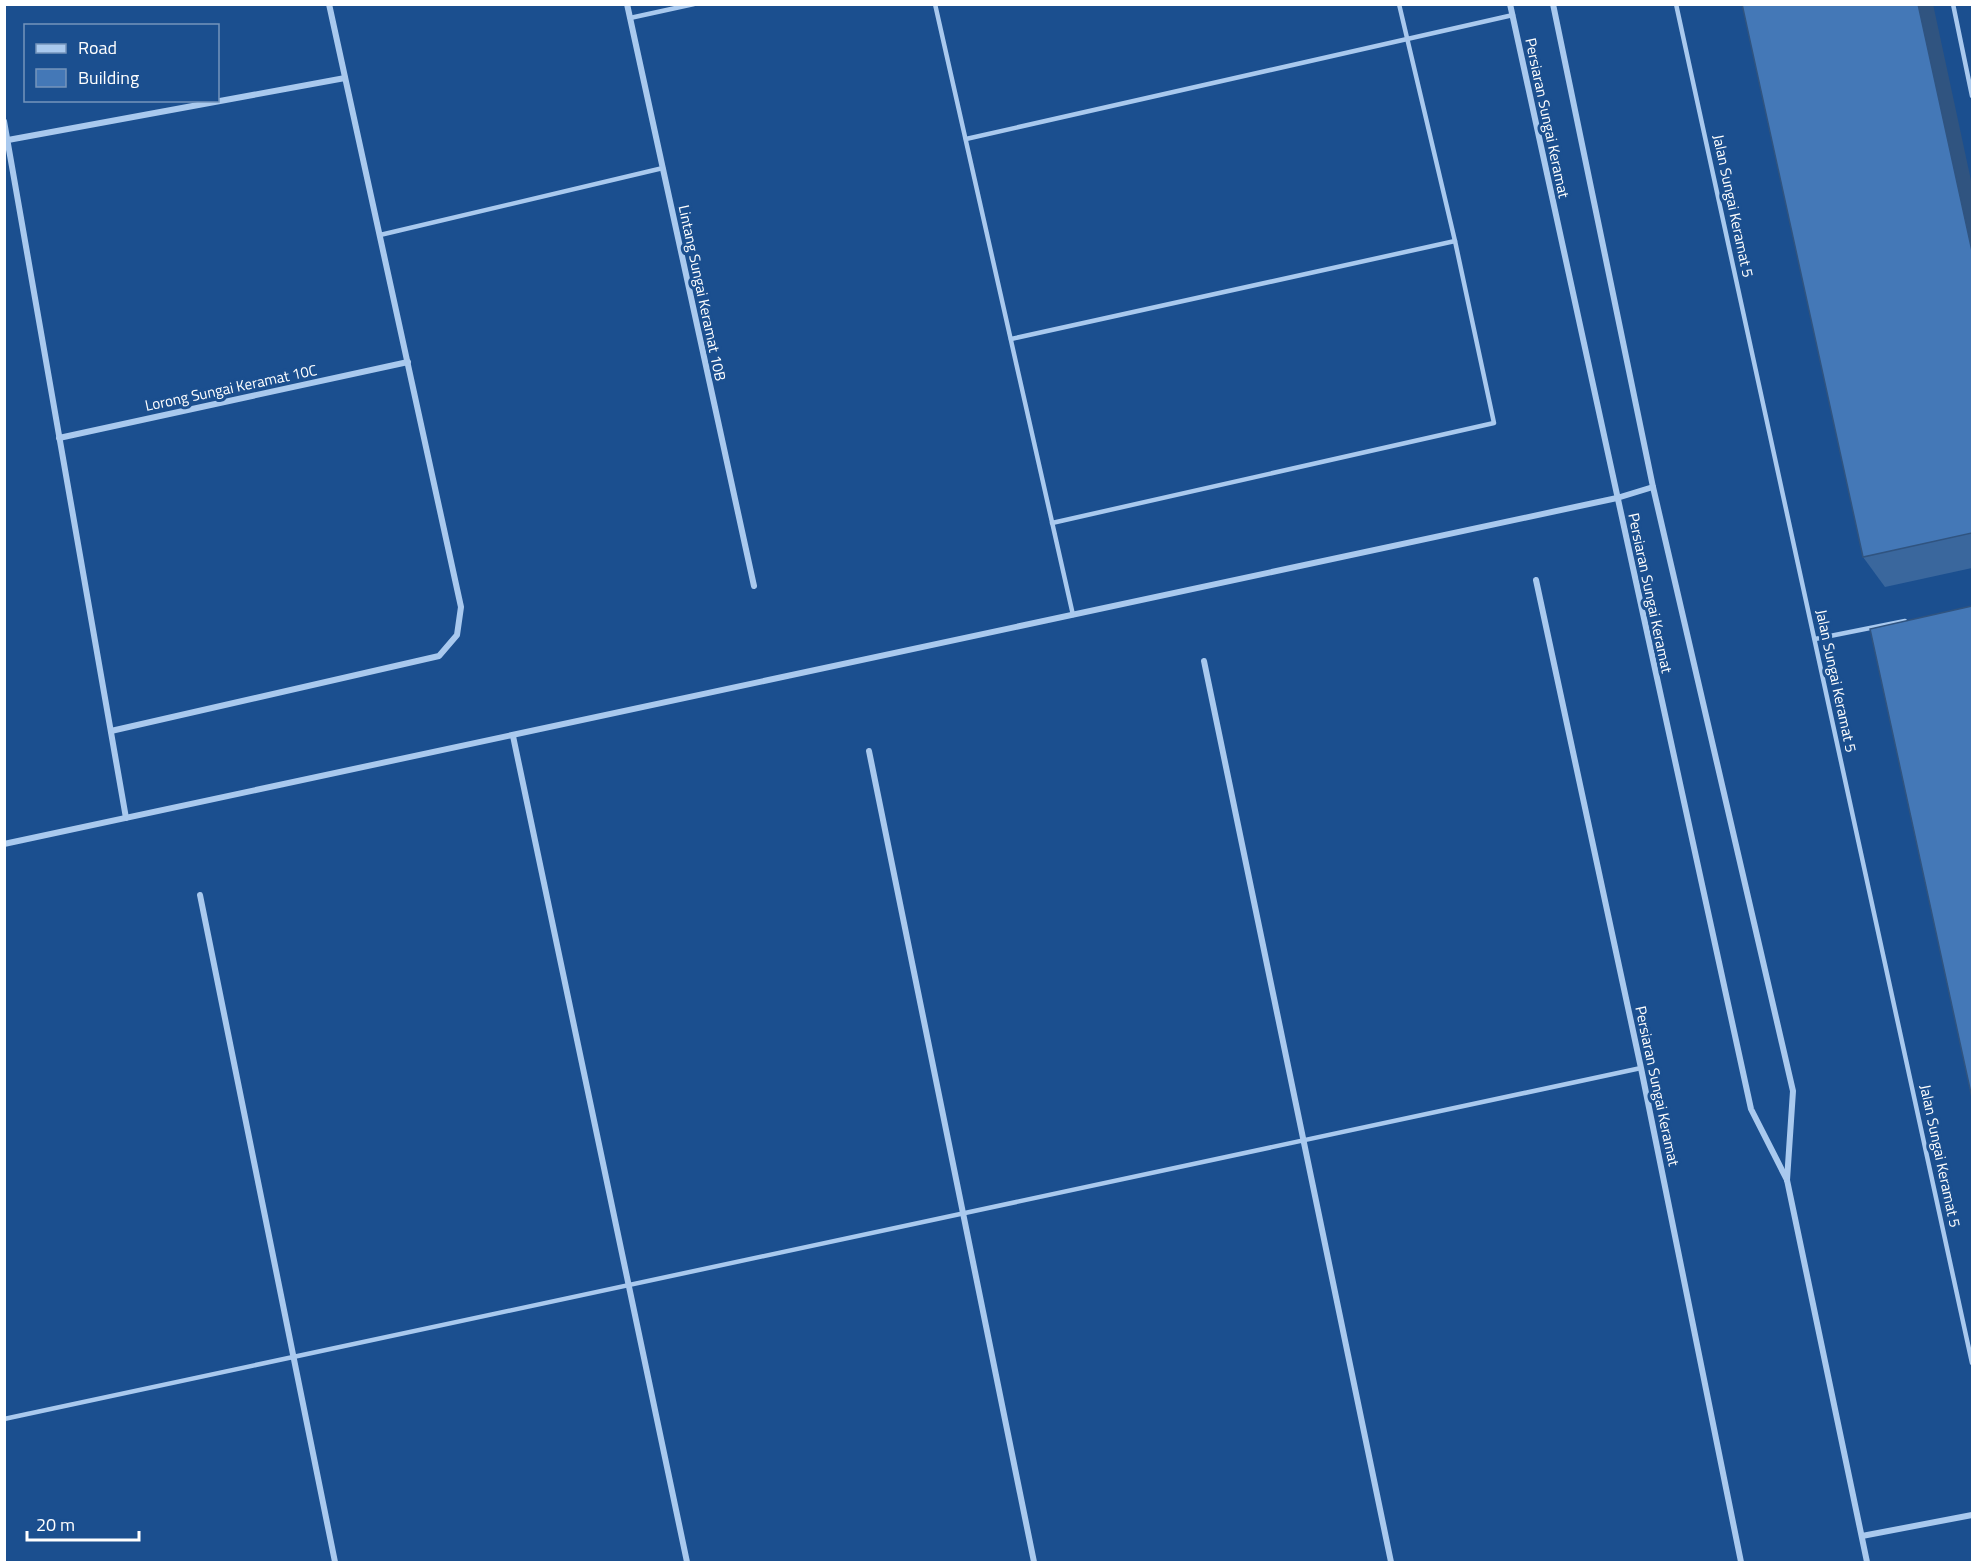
<svg xmlns="http://www.w3.org/2000/svg" width="1977" height="1567" viewBox="0 0 1977 1567" font-family="'Titillium Web',sans-serif">
	<style>
		.lines { fill: none; stroke-linecap: round; stroke-linejoin: round }
		.lane { stroke: #a9c9ee; stroke-width: 4.5 }
		.street { stroke: #a9c9ee; stroke-width: 6 }
		.wall { fill: #3a679d }
		.shaded-wall { fill: #305480 }
		.building { fill: #4478b7; stroke: #305480; stroke-width: 1.5 }
		.labels { text-anchor: middle; stroke-width: 6; stroke-linejoin: round; paint-order: stroke }
		.street-label { font-size: 15px; fill: #fff; stroke: #1b4f8f }
	</style>
	<rect width="100%" height="100%" fill="#1b4f8f"/>
	<g class="lines">
		<g class="lane">
			<path d="M935 4 1073 615"/>
			<path d="M1676 4 1972 1363"/>
			<path d="M1953 4 1972 96"/>
			<path d="M630 18 694 4"/>
			<path d="M966 139 1513 15"/>
			<path d="M380 235 663 168"/>
			<path d="M1011 339 1455 241"/>
			<path d="M1052 523 1494 423 1455 241 1399 4"/>
			<path d="M1815 639 1905 621"/>
			<path d="M4 1419 1641 1068"/>
		</g>
		<g class="street">
			<path d="M627 4 754 586"/>
			<path d="M1510 4 1751 1109 1787 1180 1867 1562"/>
			<path d="M1553 4 1653 487 1793 1091 1787 1180"/>
			<path d="M4 121 126 818"/>
			<path d="M8 140 345 78"/>
			<path d="M59 438 408 362"/>
			<path d="M1536 580 1641 1068 1741 1562"/>
			<path d="M1204 661 1391 1562"/>
			<path d="M111 731 439 656 457 635 461 607 329 4"/>
			<path d="M513 736 687 1562"/>
			<path d="M869 751 1034 1562"/>
			<path d="M4 844 1617 498 1653 487"/>
			<path d="M200 895 335 1562"/>
			<path d="M1862 1536 1972 1515"/>
		</g>
	</g>
	<path class="wall" d="M1972 185V568L1885 587 1863 557Z"/>
	<path class="shaded-wall" d="M1918 4H1933L1972 185V251Z"/>
	<g class="building">
		<path d="M1742 4H1918L1972 251V533L1863 557Z"/>
		<path d="M1972 606V1098L1870 629Z"/>
	</g>
	<g class="labels">
		<g class="street-label">
			<text transform="translate(1547 118) rotate(78)" y="5">Persiaran Sungai Keramat</text>
			<text transform="translate(1733 206) rotate(78)" y="5">Jalan Sungai Keramat 5</text>
			<text transform="translate(702 293) rotate(78)" y="5">Lintang Sungai Keramat 10B</text>
			<text transform="translate(231 388) rotate(-12)" y="5">Lorong Sungai Keramat 10C</text>
			<text transform="translate(1650 593) rotate(78)" y="5">Persiaran Sungai Keramat</text>
			<text transform="translate(1836 681) rotate(78)" y="5">Jalan Sungai Keramat 5</text>
			<text transform="translate(1657 1086) rotate(78)" y="5">Persiaran Sungai Keramat</text>
			<text transform="translate(1940 1156) rotate(78)" y="5">Jalan Sungai Keramat 5</text>
		</g>
	</g>
	<rect width="1977" height="1567" fill="none" stroke="#ffffff" stroke-width="12"/>
	<rect x="24" y="24" width="195" height="78" fill="#1b4f8f" stroke="#7695bc" stroke-width="1.5"/>
	<rect x="36" y="44" width="30" height="9" fill="#a9c9ee" stroke="#7695bc" stroke-width="1.5"/>
	<text x="78" y="54" font-size="18" fill="#ffffff">Road</text>
	<rect x="36" y="69" width="30" height="18" fill="#4478b7" stroke="#7695bc" stroke-width="1.5"/>
	<text x="78" y="84" font-size="18" fill="#ffffff">Building</text>
	<path d="M27 1531v9h112v-9" fill="none" stroke="#ffffff" stroke-width="3"/>
	<text x="36" y="1531" font-size="18" fill="#ffffff" stroke="#1b4f8f" stroke-width="4.5" paint-order="stroke">20 m</text>
</svg>
